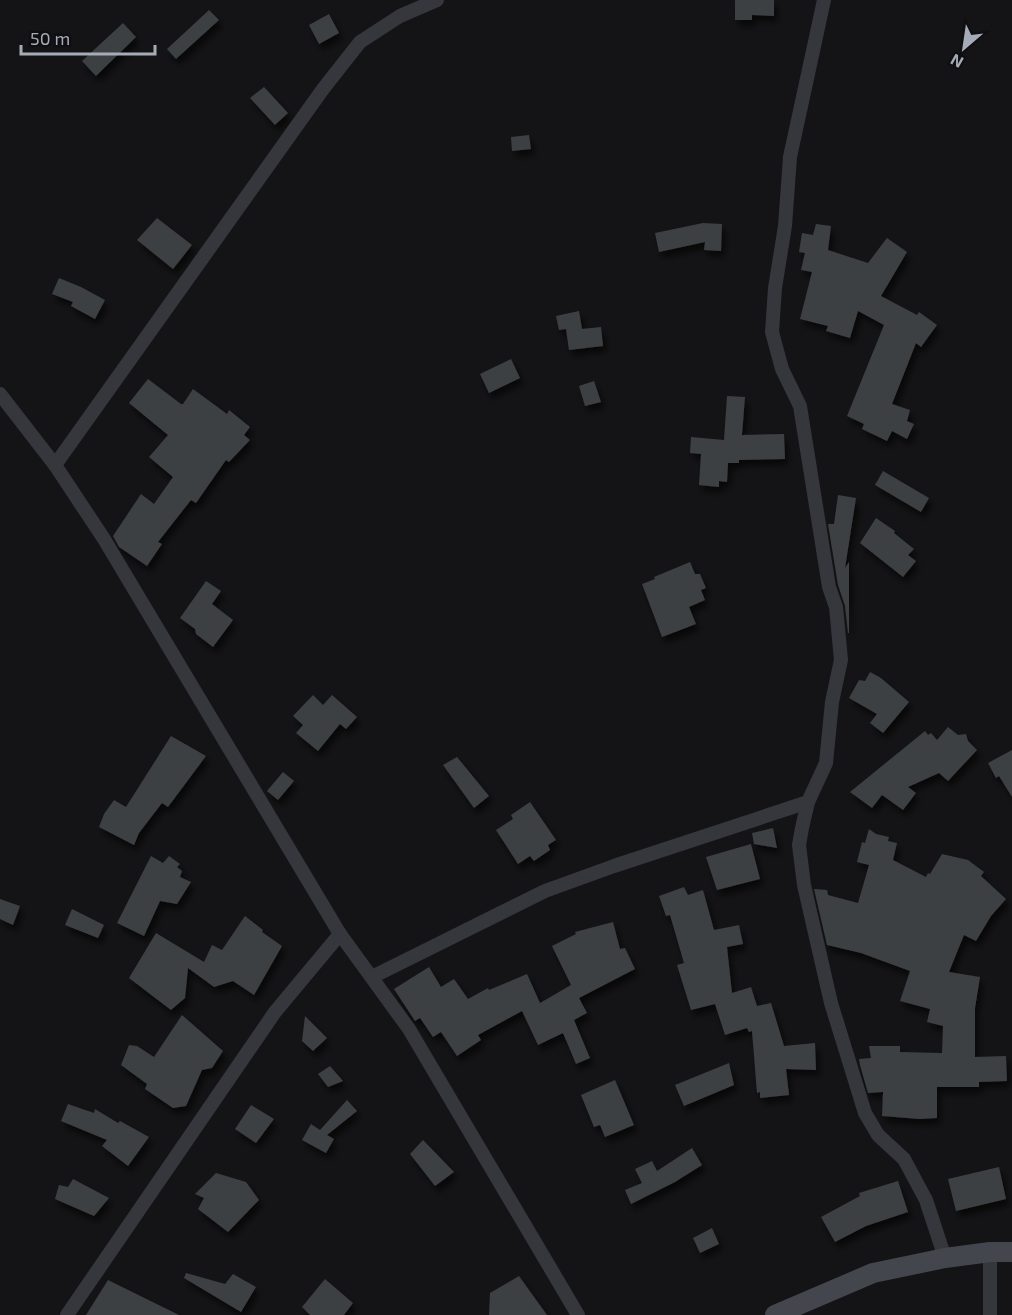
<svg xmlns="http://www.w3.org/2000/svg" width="1012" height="1315" viewBox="0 0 1012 1315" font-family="'Exo 2',sans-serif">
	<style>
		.building { fill: #3e3f43; filter: url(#shadow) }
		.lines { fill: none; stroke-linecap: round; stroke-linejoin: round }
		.minor { stroke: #35373c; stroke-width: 14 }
		.secondary { stroke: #43464c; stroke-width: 20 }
	</style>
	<defs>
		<filter id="shadow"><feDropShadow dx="3.5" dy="6" stdDeviation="3" flood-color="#0009"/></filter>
	</defs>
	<rect width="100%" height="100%" fill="#141416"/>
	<g class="building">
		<path d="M735 0H774V16L752 15V20H735Z"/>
		<path d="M209 10 219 20 176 59 167 49Z"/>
		<path d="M329 14 339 33 319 44 309 25Z"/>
		<path d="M123 23 136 37 96 76 82 61Z"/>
		<path d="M264 87 288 113 275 125 250 98Z"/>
		<path d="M529 135 531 149 512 151 511 137Z"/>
		<path d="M157 218 192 245 173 269 137 240Z"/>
		<path d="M703 223 722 224 721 251 704 250 705 242 659 252 655 233Z"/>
		<path d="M816 224 831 226 828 250 868 263 887 238 907 252 881 296 917 315 919 312 937 325 921 347 916 343 892 404 910 410 907 421 914 424 907 439 892 431 887 441 862 429 864 424 847 416 884 325 858 311 850 338 826 331 828 326 800 319 812 272 801 270 805 253 799 252 802 233 813 235Z"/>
		<path d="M59 278 81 287 105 300 95 319 71 306 73 302 52 294Z"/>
		<path d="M579 311 582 329 601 327 603 346 569 350 566 329 559 330 556 316Z"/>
		<path d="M511 359 520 378 489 393 480 374Z"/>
		<path d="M148 379 181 404H183L193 389 227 414 229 410 250 427 244 435 250 440 229 462 226 460 196 503 191 500 158 542 162 544 147 566 119 547 113 536 141 494 154 504 173 477 149 457 168 435 129 403Z"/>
		<path d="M594 381 601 402 585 406 579 386Z"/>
		<path d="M727 396 745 397 742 435 784 434 785 459 739 460V463H728L727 482 719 481V487L699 485 701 454 690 453 691 437 724 440Z"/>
		<path d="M883 471 929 498 921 512 875 485Z"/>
		<path d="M838 495 856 498 845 568 849 562V633H848L845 606 838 585 828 524H834Z"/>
		<path d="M876 518 895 531 894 533 914 549 908 555 916 561 903 577 860 543Z"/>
		<path d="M690 562 695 574H700L706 588 701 590 705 600 689 607 696 624 662 637 642 584 655 579 654 577Z"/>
		<path d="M206 581 221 591 212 604 233 620 213 647 196 634 195 629 180 618Z"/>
		<path d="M870 672 881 678 909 702 883 733 870 723 877 714 849 698 859 680 865 681Z"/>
		<path d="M313 695 323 705 332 695 357 717 346 729 340 724 318 751 296 733 303 725 293 716Z"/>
		<path d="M948 727 958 735 966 734 968 741 977 750 948 781 939 773 908 787 916 793 903 810 882 795 872 808 850 792 925 731 928 735 931 733 937 740Z"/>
		<path d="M171 736 206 756 168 807 162 803 139 833 134 845 99 827 104 814 114 800 126 807Z"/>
		<path d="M1012 750V797L999 776 996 778 988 763Z"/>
		<path d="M457 757 489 796 474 808 443 765Z"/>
		<path d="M283 772 294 781 278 800 267 791Z"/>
		<path d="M530 802 556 840 548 845 550 850 534 861 530 856 518 864 496 830 513 819 511 815Z"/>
		<path d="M773 828 777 848 754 844 752 833Z"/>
		<path d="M869 829 876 834 889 837 888 841 897 843 893 860 926 877 928 873 930 874 942 854 968 860 984 872 981 876 1006 899 991 916 976 941 964 935 949 972 980 977 975 1008V1057L1006 1056 1007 1081 979 1082V1087H937V1118L920 1119 882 1116 883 1092 868 1093 860 1065 859 1059 871 1058 869 1046H900V1052L942 1053 943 1026 927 1022 930 1009 900 1001 910 971 861 953 827 945 814 889 827 890 828 895 858 903 869 865 857 862 862 842 865 843Z"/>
		<path d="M751 844 760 879 717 890 706 857Z"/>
		<path d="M151 856 163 863 169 856 180 864 177 867 182 871 180 877 191 882 177 904 160 901 144 936 117 923Z"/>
		<path d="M684 887 688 895 703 890 714 930 739 925 743 944 727 947 732 993 751 987 757 1006 771 1003 784 1046 815 1043 816 1070 786 1069 789 1095 760 1098V1092L757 1093 752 1031 749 1032 747 1028 725 1035 715 1004 691 1010 677 965 684 963 670 915 666 916 659 896Z"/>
		<path d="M0 899 20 906 13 925 0 919Z"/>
		<path d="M72 909 104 925 98 938 65 925Z"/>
		<path d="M245 916 263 930 262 932 282 946 254 995 233 981 214 987 188 968 185 998 171 1010 129 978 156 933 204 962 212 945 222 950Z"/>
		<path d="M613 922 620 949 625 948 635 969 579 998 587 1013 574 1020 590 1058 576 1064 563 1033 538 1045 522 1011 478 1035 481 1040 457 1056 441 1032 433 1037 420 1018 415 1021 394 989 429 967 441 987 454 979 468 999 488 988 489 990 527 974 540 1003 571 985 552 946 576 934 575 932Z"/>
		<path d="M182 1015 223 1051 212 1068 202 1070 186 1106 173 1108 145 1089 147 1084 121 1065 129 1045 137 1046 154 1057Z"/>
		<path d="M305 1016 327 1038 313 1051 302 1041Z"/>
		<path d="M729 1063 734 1085 684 1106 675 1085Z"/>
		<path d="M330 1066 343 1081 328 1087 318 1074Z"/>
		<path d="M615 1080 634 1125 605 1137 600 1125 594 1127 581 1095Z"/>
		<path d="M347 1100 357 1111 327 1135 334 1139 326 1153 302 1140 311 1124 320 1130Z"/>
		<path d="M68 1104 94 1113 95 1109 118 1123 120 1121 149 1137 128 1166 102 1146 107 1140 61 1121Z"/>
		<path d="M251 1105 274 1119 256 1143 235 1129Z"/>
		<path d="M423 1140 454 1172 435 1186 410 1154Z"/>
		<path d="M692 1148 702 1165 675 1182 631 1204 625 1190 642 1183 635 1169 652 1161 657 1171Z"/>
		<path d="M999 1167 1006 1199 956 1211 948 1179Z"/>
		<path d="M216 1173 246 1182 259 1200 228 1232 198 1209 204 1198 195 1194Z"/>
		<path d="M73 1179 109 1198 94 1216 55 1199 59 1185 68 1187Z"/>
		<path d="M898 1181 908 1212 866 1226 835 1242 821 1217 860 1196 859 1193Z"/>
		<path d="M712 1228 719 1244 700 1253 693 1238Z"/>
		<path d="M186 1273 225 1284 233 1274 256 1287 241 1312 184 1278Z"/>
		<path d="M519 1276 547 1315H489L490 1293Z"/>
		<path d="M325 1279 353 1303 344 1315H310L302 1307Z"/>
		<path d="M108 1280 179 1315H86Z"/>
	</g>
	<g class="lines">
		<g class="minor">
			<path d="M824 0 790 157 785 226 775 288 772 332 782 369 800 406 829 587 836 607 841 660 832 702 826 763 808 802 802 828 799 845 804 885 831 1003 865 1113 878 1135 904 1159 926 1200 945 1258"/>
			<path d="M0 394 55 465 104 539 340 934 409 1029 578 1315"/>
			<path d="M55 465 323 89 360 42 400 16 437 0"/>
			<path d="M372 977 545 891 614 866 808 802"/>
			<path d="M67 1315 275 1012 340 934"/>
			<path d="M990 1315V1252"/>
		</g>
		<path class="secondary" d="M775 1315 873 1273 945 1258 990 1252H1012"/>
	</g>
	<g transform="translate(964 48) rotate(209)" stroke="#0f0f11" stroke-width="4.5" paint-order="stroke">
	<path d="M0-4.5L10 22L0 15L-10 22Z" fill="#a6acb7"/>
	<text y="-9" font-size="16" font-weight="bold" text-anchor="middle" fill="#a6acb7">N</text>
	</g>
	<path d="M21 45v9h134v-9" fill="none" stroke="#a6acb7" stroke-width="3"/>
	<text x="30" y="45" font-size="18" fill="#a6acb7" stroke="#0f0f11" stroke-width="4.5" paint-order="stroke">50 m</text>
</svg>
